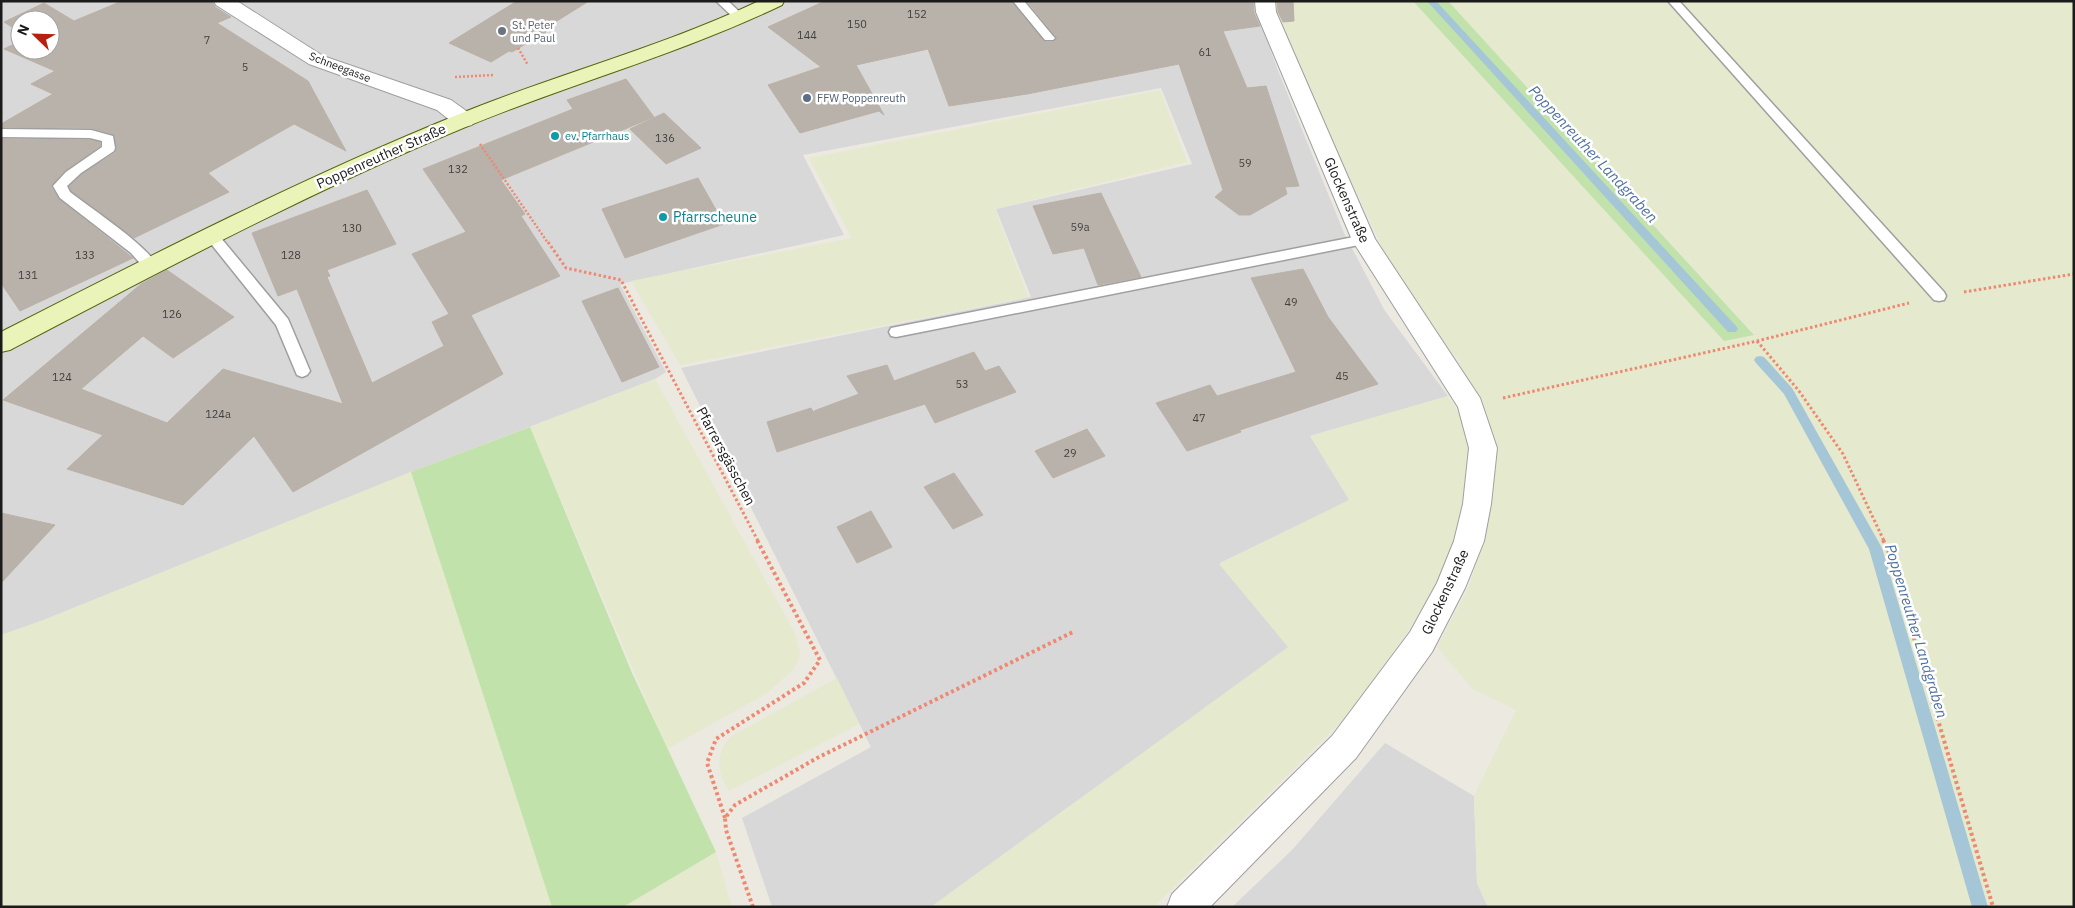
<svg xmlns="http://www.w3.org/2000/svg" width="2075" height="908" viewBox="0 0 2075 908" font-family="'IBM Plex Sans',sans-serif">
	<style>
		.residential { fill: #d9d8d8; fill-rule: evenodd }
		.farmland { fill: #e5e9cd }
		.grass { fill: #c1e2aa }
		.lines { fill: none; stroke-linecap: round; stroke-linejoin: round }
		.stream { fill: #a5c6d6; fill-rule: evenodd }
		.building { fill: #b8b2ab; stroke: #bcb1a5 }
		.lane-casing { stroke: #9f9f9f; stroke-width: 3 }
		.street-casing { stroke: #9f9f9f; stroke-width: 2 }
		.secondary-casing { stroke: #54660d; stroke-width: 2 }
		.path-far2 { stroke: #ed8971; stroke-width: 2.5; stroke-dasharray: 2 2; stroke-linecap: butt }
		.path-far1 { stroke: #ed8971; stroke-width: 3; stroke-dasharray: 2.5 2.5; stroke-linecap: butt }
		.path { stroke: #ed8971; stroke-width: 4; stroke-dasharray: 3 3; stroke-linecap: butt }
		.lane { fill: #fff; fill-rule: evenodd }
		.street { fill: #fff; fill-rule: evenodd }
		.secondary { fill: #eaf3b8; fill-rule: evenodd }
		.worship-dot { fill: #6b7280; stroke: #fff; stroke-width: 2 }
		.service-dot { fill: #5c6f8a; stroke: #fff; stroke-width: 2 }
		.culture-dot { fill: #0f9aa8; stroke: #fff; stroke-width: 2 }
		.labels { text-anchor: middle; stroke-width: 5; stroke-linejoin: round; paint-order: stroke }
		.number-label { font-size: 11px; fill: #42413f }
		.far-worship-label { font-size: 11px; fill: #5b616d; stroke: #fff; text-anchor: start }
		.far-street-label { font-size: 11px; fill: #1b1b1b; stroke: #fff }
		.far-service-label { font-size: 11px; fill: #4e5e75; stroke: #fff; text-anchor: start }
		.far-culture-label { font-size: 11px; fill: #0d838f; stroke: #fff; text-anchor: start }
		.street-label { font-size: 14px; fill: #1b1b1b; stroke: #fff }
		.culture-label { font-size: 14px; fill: #0d838f; stroke: #fff; text-anchor: start }
		.water-label { font-size: 15px; font-style: italic; fill: #5171a1; stroke: #fff }
	</style>
	<rect width="100%" height="100%" fill="#ece9e1"/>
	<g class="residential">
		<path d="M1 1H1257L1258 13 1277 68 1344 233 1385 311 1448 396 1310 436 1350 500 1220 563 1289 647 931 907H772L742 818 871 747 681 368 1031 297 996 209 1192 164 1161 88 803 155 844 235 620 284 666 372 655 379 411 472 41 621 1 635ZM20 20H50V50H20Z"/>
		<path d="M1385 743 1474 796 1477 883 1488 907H1232L1292 850Z"/>
	</g>
	<g class="farmland">
		<path d="M1274 1H1413L1724 341 1754 334 1448 1H2074V907H1488L1477 883 1474 796 1516 710 1473 689 1437 647 1469 587 1485 532 1493 469 1491 431 1458 360 1421 313 1383 249 1286 42Z"/>
		<path d="M1160 90 1187 162 995 209 1028 297 680 365 631 281 852 238 809 158Z"/>
		<path d="M655 379 795 634 800 654 794 669 767 693 667 749 530 427Z"/>
		<path d="M1448 396 1467 427 1471 458 1462 521 1446 563 1428 598 1404 637 1346 717 1154 907H931L1288 647 1219 564 1349 500 1310 436Z"/>
		<path d="M411 472 552 907H1V635L41 621Z"/>
		<path d="M837 678 859 724 729 791 721 776 719 763 722 748 730 737Z"/>
		<path d="M716 852 732 907H623Z"/>
	</g>
	<g class="grass">
		<path d="M1413 1H1448L1754 335 1724 341Z"/>
		<path d="M530 427 632 673 716 852 623 907H552L411 472Z"/>
	</g>
	<g class="lines">
		<g class="stream">
			<path d="M1427 1H1436L1736 326 1738 329 1736 332H1728Z"/>
			<path d="M1760 356 1764 357 1792 388 1882 548 1988 907H1972L1869 549 1784 394 1756 363 1754 360 1756 357Z"/>
		</g>
	</g>
	<g class="building">
		<path d="M122 1H212L215 7 231 17 217 23 308 81 346 151 294 124 208 173 229 192 134 238 71 191 69 186 82 174 115 153 117 148 113 134 91 128 1 127V124L53 94 31 84 55 71 4 49 20 41V50H50V20H20V32L4 22 44 3 74 21Z"/>
		<path d="M517 1H589L544 29 546 32 512 52 509 51 491 62 449 43Z"/>
		<path d="M825 1H1011L1045 42H1053L1057 38 1027 1H1253L1254 13 1260 26 1223 31 1247 88 1266 86 1299 186 1285 187 1287 194 1250 215H1239L1215 197 1223 190 1179 64 1027 94 949 106 928 49 856 65 884 115 879 111 800 133 768 85 821 67 768 27Z"/>
		<path d="M1277 1H1293L1294 21 1283 22 1278 12Z"/>
		<path d="M626 79 654 117 501 180 525 214 521 216 560 276 471 315 503 374 293 492 254 436 183 505 67 469 103 435 3 400 141 284 167 270 234 317 173 358 143 336 81 389 167 423 223 369 343 404 297 289 278 296 252 233 367 190 396 244 327 270 330 276 327 277 372 383 444 346 432 322 449 314 412 254 466 232 423 169 573 109 567 100Z"/>
		<path d="M664 113 701 148 666 164 630 129Z"/>
		<path d="M1 139 90 140 100 142V146L65 171 51 187 59 199 133 258 20 311 1 283Z"/>
		<path d="M698 178 724 224 625 258 602 209Z"/>
		<path d="M1101 193 1141 277 1098 285 1084 248 1053 254 1033 206Z"/>
		<path d="M1303 269 1328 317 1378 384 1240 430 1241 432 1187 451 1156 403 1210 385 1217 396 1296 372 1251 278Z"/>
		<path d="M618 288 659 367 622 382 582 301Z"/>
		<path d="M974 352 985 371 999 366 1016 392 935 423 925 404 777 452 767 422 811 408 817 418 814 411 859 394 847 376 887 365 894 381Z"/>
		<path d="M1087 429 1105 456 1053 478 1035 451Z"/>
		<path d="M954 473 983 515 953 529 924 487Z"/>
		<path d="M871 511 892 547 857 563 837 527Z"/>
		<path d="M1 513 55 525 1 583Z"/>
	</g>
	<g class="lines">
		<g class="lane-casing">
			<g id="lane">
				<path d="M716 1H728L746 18 744 20H736Z"/>
				<path d="M1013 1H1024L1053 36 1055 38 1053 40H1045Z"/>
				<path d="M1668 1H1679L1944 292 1946 296 1944 300 1939 301 1934 300Z"/>
				<path d="M1 129 91 130 113 136 115 148 114 151 81 173 67 186 70 192C93 210 144 243 158 266L156 270H146L131 253 60 198 53 186 66 172 102 147V141L90 138 1 137Z"/>
				<path d="M211 230 216 232 288 319 310 371 307 375 302 377 297 375 276 325 204 235 206 232Z"/>
				<path d="M1364 235 1369 237 1371 240 1369 243 896 337 891 336 889 332 891 328 896 327Z"/>
			</g>
		</g>
		<g class="street-casing">
			<g id="street">
				<path d="M214 1H237L323 56 451 100 472 115 475 120 472 125 464 127 456 125 437 110 309 64 216 5Z"/>
				<path d="M1255 1H1275L1276 12 1375 239 1480 398 1497 448 1491 504 1484 541 1465 588 1432 652 1356 758 1210 907H1167L1172 894 1332 736 1410 632 1437 583 1454 541 1463 504 1469 448 1458 407 1352 240 1256 12Z"/>
			</g>
		</g>
		<g class="secondary-casing">
			<path id="secondary" d="M759 1H784L782 5C680 54 572 83 468 126 311 191 161 271 10 350L1 352V332C150 256 298 180 452 117 553 75 660 48 759 1Z"/>
		</g>
		<g class="path-far2">
			<path d="M518 48 528 65"/>
			<path d="M455 77 494 75"/>
			<path d="M480 144 548 243"/>
		</g>
		<g class="path-far1">
			<path d="M548 242 566 268 621 280 758 541"/>
			<path d="M1964 292 2074 274"/>
			<path d="M1757 341 1799 391 1843 454 1884 541"/>
			<path d="M1503 398 1757 341 1909 303"/>
		</g>
		<g class="path">
			<path d="M1883 540 1888 550 1993 907"/>
			<path d="M725 818 707 763 716 739 804 683 820 660 757 540"/>
			<path d="M753 907 726 830 725 818 735 805 817 758 1073 632"/>
		</g>
		<use href="#lane" class="lane"/>
		<use href="#street" class="street"/>
		<use href="#secondary" class="secondary"/>
	</g>
	<circle class="worship-dot" cx="502" cy="31" r="5"/>
	<circle class="service-dot" cx="807" cy="98" r="5"/>
	<g class="culture-dot">
		<circle cx="555" cy="136" r="5"/>
		<circle cx="663" cy="217" r="5"/>
	</g>
	<g class="labels">
		<g class="number-label">
			<text x="917" y="18">152</text>
			<text x="857" y="28">150</text>
			<text x="807" y="39">144</text>
			<text x="207" y="44">7</text>
			<text x="1205" y="56">61</text>
			<text x="245" y="71">5</text>
			<text x="665" y="142">136</text>
			<text x="1245" y="167">59</text>
			<text x="458" y="173">132</text>
			<text x="1080" y="231">59a</text>
			<text x="352" y="232">130</text>
			<text x="85" y="259">133</text>
			<text x="291" y="259">128</text>
			<text x="28" y="279">131</text>
			<text x="1291" y="306">49</text>
			<text x="172" y="318">126</text>
			<text x="1342" y="380">45</text>
			<text x="62" y="381">124</text>
			<text x="962" y="388">53</text>
			<text x="218" y="418">124a</text>
			<text x="1199" y="422">47</text>
			<text x="1070" y="457">29</text>
		</g>
		<g class="far-worship-label">
			<text x="512" y="29">St. Peter<tspan x="512" dy="13">und Paul</tspan></text>
		</g>
		<g class="far-street-label">
			<text transform="translate(340 67) rotate(21)" y="4">Schneegasse</text>
		</g>
		<g class="far-service-label">
			<text x="817" y="102">FFW Poppenreuth</text>
		</g>
		<g class="far-culture-label">
			<text x="565" y="140">ev. Pfarrhaus</text>
		</g>
		<g class="street-label">
			<text transform="translate(381 156) rotate(-24)" y="5">Poppenreuther Straße</text>
			<text transform="translate(1347 200) rotate(66)" y="5">Glockenstraße</text>
			<text transform="translate(726 456) rotate(62)" y="5">Pfarrersgässchen</text>
			<text transform="translate(1445 592) rotate(-65)" y="5">Glockenstraße</text>
		</g>
		<g class="culture-label">
			<text x="673" y="222">Pfarrscheune</text>
		</g>
		<g class="water-label">
			<text transform="translate(1593 154) rotate(47)" y="5">Poppenreuther Landgraben</text>
			<text transform="translate(1916 631) rotate(73)" y="5">Poppenreuther Landgraben</text>
		</g>
	</g>
	<rect width="2075" height="908" fill="none" stroke="#1b1b1b" stroke-width="5"/>
	<g transform="translate(35 35) rotate(293)"><circle r="24" fill="#ffffff" stroke="#a4a4a4"/>
	<path d="M0-4L9 19L0 12L-9 19Z" fill="#b52011"/>
	<text y="-8" font-size="14" font-weight="bold" text-anchor="middle" fill="#1b1b1b">N</text>
	</g>
</svg>
